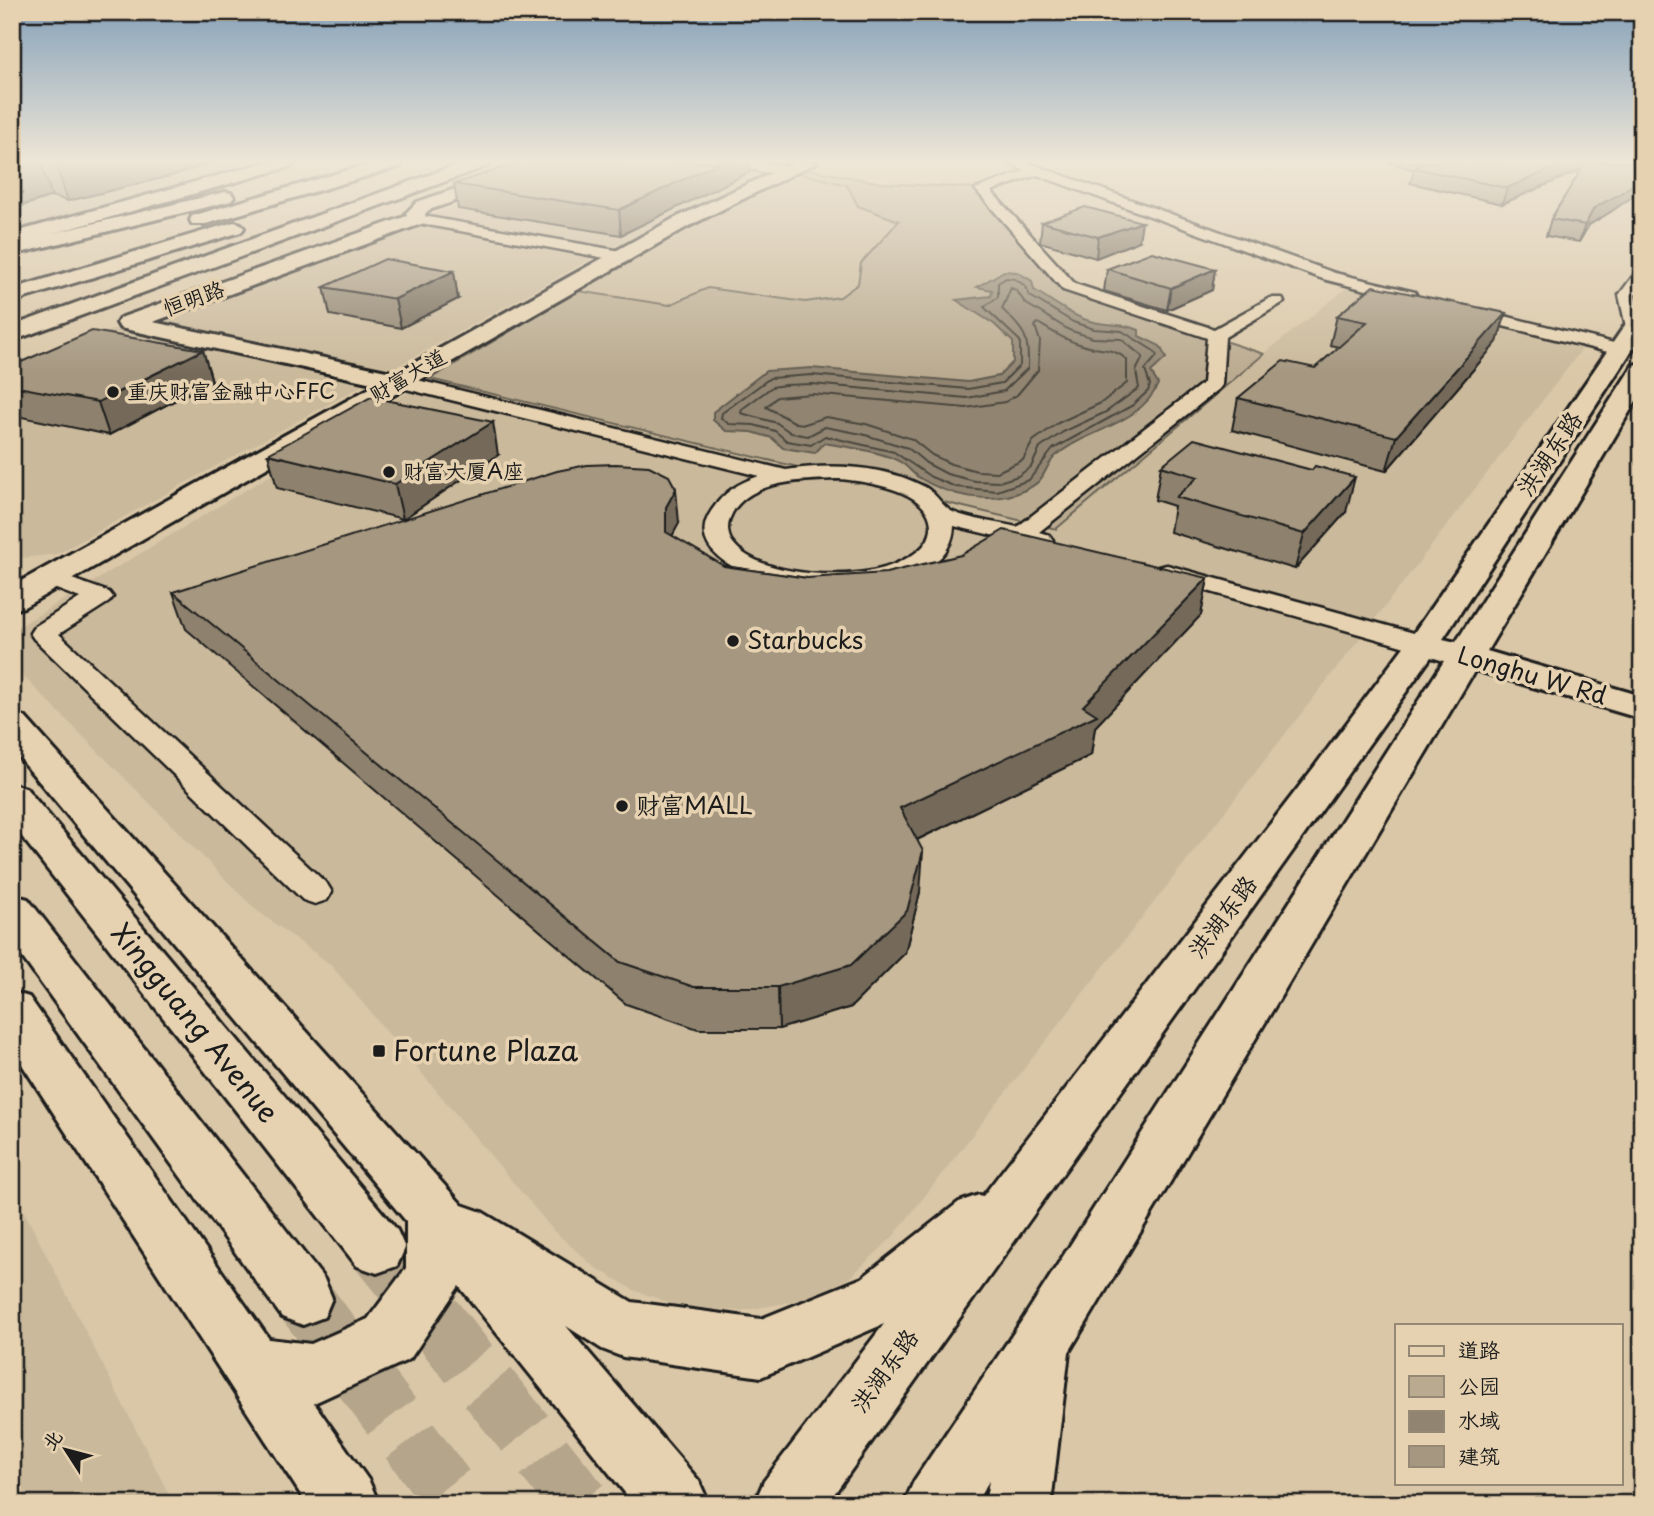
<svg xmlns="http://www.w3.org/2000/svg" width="1654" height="1516" viewBox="0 0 1654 1516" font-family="'Playpen Sans','LXGW WenKai TC',sans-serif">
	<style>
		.built { fill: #cab99b }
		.green { fill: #baab90; stroke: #6b6456; stroke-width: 2 }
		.water { fill: #918572; stroke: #625b50; stroke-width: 2 }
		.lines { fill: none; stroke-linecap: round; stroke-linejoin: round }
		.shore { stroke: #4b463e; stroke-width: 2 }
		.primary-tunnel { stroke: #b4a58b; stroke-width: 59; stroke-dasharray: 59 30; stroke-linecap: butt }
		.street-casing { stroke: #1c1c1c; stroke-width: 5 }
		.secondary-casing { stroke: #1c1c1c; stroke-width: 6 }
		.primary-casing { stroke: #1c1c1c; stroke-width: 6 }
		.highway-casing { stroke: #1c1c1c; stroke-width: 6 }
		.street { fill: #e6d2b0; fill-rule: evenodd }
		.secondary { fill: #e6d2b0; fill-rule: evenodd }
		.primary { fill: #e6d2b0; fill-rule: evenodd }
		.highway { fill: #e6d2b0; fill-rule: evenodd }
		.wall { fill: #8e826e; stroke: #1c1c1c; stroke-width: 2 }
		.shaded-wall { fill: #746a5a; stroke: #1c1c1c; stroke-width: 2 }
		.building { fill: #a59780; stroke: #1c1c1c; stroke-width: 2 }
		.poi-dot { fill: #1c1c1c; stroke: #e6d2b0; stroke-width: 2.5 }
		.labels { text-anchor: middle; stroke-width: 7; stroke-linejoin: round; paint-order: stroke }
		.far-street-label { font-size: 21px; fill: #1c1c1c; stroke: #e6d2b0 }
		.far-poi-label { font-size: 21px; fill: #1c1c1c; stroke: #e6d2b0; text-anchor: start }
		.street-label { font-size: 24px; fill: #1c1c1c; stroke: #e6d2b0 }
		.poi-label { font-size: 24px; fill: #1c1c1c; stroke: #e6d2b0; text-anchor: start }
		.near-street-label { font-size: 28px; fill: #1c1c1c; stroke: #e6d2b0 }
		.near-poi-label { font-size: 28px; fill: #1c1c1c; stroke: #e6d2b0; text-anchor: start }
	</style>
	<rect width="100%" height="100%" fill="#dac7a7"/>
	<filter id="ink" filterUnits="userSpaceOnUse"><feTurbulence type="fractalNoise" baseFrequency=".0143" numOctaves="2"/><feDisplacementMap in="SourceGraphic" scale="14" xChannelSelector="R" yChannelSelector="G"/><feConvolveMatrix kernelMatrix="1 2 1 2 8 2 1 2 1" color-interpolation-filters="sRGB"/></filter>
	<g filter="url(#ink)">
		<g class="built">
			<path d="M12 162H264L12 232Z"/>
			<path d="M579 162H791L688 208 604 252 57 554 12 559V366Z"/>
			<path d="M798 173 847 185 858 206 900 221 861 262 858 284 840 297 805 302 708 288 669 305 578 291 693 225Z"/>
			<path d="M1348 287 1583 348 1382 610 892 1238 848 1279 799 1301 739 1311 683 1308 634 1290 593 1266 554 1231 330 964 255 909 12 665V635L15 629 430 379 1056 529 1264 354Z"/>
			<path d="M12 1188 174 1504H12Z"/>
		</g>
		<path class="green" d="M806 169 882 183 976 188 1061 288 1264 354 1056 529 430 379 578 291 669 305 708 288 805 302 840 297 858 284 861 263 899 221 858 206 847 185 798 173Z"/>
		<path class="water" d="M1004 271 1017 272 1032 281 1034 290C1053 301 1072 317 1094 322 1111 326 1122 323 1139 330V336L1160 346 1166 358 1151 372 1158 384C1145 417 1102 428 1073 444 1067 448 1056 454 1052 460 1041 475 1046 480 1025 490 992 506 948 496 918 477 912 473 908 467 902 463 883 451 846 447 824 443L815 453 783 448 772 438 752 432 726 431 713 420V412L766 371 812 368 968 382 999 376 1013 362V342L994 324 956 300 991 296 992 290 977 287Z"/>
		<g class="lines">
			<g class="shore">
				<path d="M1006 278 1015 279 1024 285 1030 296 1073 322 1094 329 1122 331 1154 351 1157 356 1145 370 1150 385 1148 391 1133 405 1053 449 1029 480 997 491 956 487 931 477 894 452 825 436 811 445 787 441 775 431 754 425 729 424 721 418 722 413 770 378 812 375 968 389 1002 383 1020 365V341L984 307 998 297V283Z"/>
				<path d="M1011 288 1017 291 1025 303 1069 330 1093 338 1121 339 1143 357 1136 371 1139 388 1106 412 1063 432 1040 448 1031 467 1018 476 999 482 975 481 947 474 926 463 908 448 862 434 825 427 808 436 791 433 777 423 741 413 742 409 772 387 785 385 812 384 967 398 1004 391 1028 368C1029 335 1025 332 1002 309Z"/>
				<path d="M1038 323C1053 332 1067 341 1085 346 1102 351 1114 347 1127 360V383L1101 403 1058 423 1033 441 1023 460 997 472 977 471 951 464 932 455 912 439 866 424 826 417 805 424 796 423 766 407 777 397 812 394 966 408 1005 402 1017 395 1038 370 1040 341 1035 326Z"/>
			</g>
			<g class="primary-tunnel">
				<path d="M377 1248 581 1504"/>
				<path d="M303 1298 457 1504"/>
			</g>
			<g class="street-casing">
				<g id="street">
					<path d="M725 162C745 162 778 159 794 172L787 176 731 166Z"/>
					<path d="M1007 162H1026L1335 273 1415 292 1417 296 1409 301 1323 279 1037 175 991 191 1075 284 1214 329 1270 298H1282L1284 302 1225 337 1222 385 1219 389 1039 532 1049 535 1053 540 1049 545 1041 547 954 526C951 626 654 593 712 510 724 492 738 483 759 476L390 385 387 381 397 375 786 470C831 463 884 465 925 487 936 493 943 508 953 512 972 520 996 522 1017 527L1203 383 1207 338 1063 290 975 189 1025 171ZM840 479C868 482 932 490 931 528 930 547 911 557 895 564 858 581 760 579 733 543 727 536 727 526 730 518 745 479 806 480 840 479Z"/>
					<path d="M417 215 621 251 629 256 621 261 412 222 410 219Z"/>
					<path d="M1642 270V287L1635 295 1642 330 1635 332 1626 327 1619 295 1636 272Z"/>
					<path d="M1464 306 1626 346 1629 350 1620 355 1458 315 1455 311 1458 307Z"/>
					<path d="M1167 565 1432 638 1436 644 1432 650 1423 652 1158 577 1155 572 1158 567Z"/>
					<path d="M52 572 109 592 113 597 109 602 59 634 327 884 332 892 327 900 315 904 303 900 34 639 30 633 34 627 80 598 43 584 40 579 43 574Z"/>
				</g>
			</g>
			<g class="secondary-casing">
				<g id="secondary">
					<path d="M267 162H294L292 166 12 245V233Z"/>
					<path d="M533 162H558L556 166 429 210 425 214 426 219 424 223 153 322 396 373 673 219 795 162H817L687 227 24 607 12 610V586L377 384 120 328 117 323 120 318 407 216 406 213 417 202Z"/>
					<path d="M1642 310V335L1443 639 1456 642 1630 370 1633 365 1642 363V391L1487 651 1642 696V719L1475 670 1069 1352 1051 1504H985L989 1481 975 1504H904L914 1481 1021 1322 1444 661 1431 657 827 1504H754L764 1481 884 1324 761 1377 623 1357 602 1349 566 1326 699 1481 709 1504H634L459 1286 410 1359 314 1403 369 1481 379 1504H307L12 1049V992L29 997 269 1339 311 1344 368 1319 406 1268V1221L12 749V714L25 717 462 1205 482 1212 632 1302 761 1319 862 1278 959 1202 979 1195 983 1196 1315 766 1411 637 1634 312Z"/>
				</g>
			</g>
			<g class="primary-casing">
				<g id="primary">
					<path d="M12 784 26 788 397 1230 405 1248 397 1266 377 1273 357 1266 12 824Z"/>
					<path d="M12 895 28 899 324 1279 332 1298 324 1317 303 1325 282 1317 12 943Z"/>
				</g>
			</g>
			<g class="highway-casing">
				<g id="highway">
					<path d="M376 162H403L401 166 206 224H192L190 220 192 216Z"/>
					<path d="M465 162H489L487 166 12 341V326Z"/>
					<path d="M225 192 231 193 234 197 231 201 12 255V243Z"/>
					<path d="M234 222 241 224 244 228 241 232 12 302V289Z"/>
				</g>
			</g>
			<use href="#street" class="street"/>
			<use href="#secondary" class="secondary"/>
			<use href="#primary" class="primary"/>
			<use href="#highway" class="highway"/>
		</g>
		<g class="wall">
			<path d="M12 162H213L174 175 68 201 52 196 12 209Z"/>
			<path d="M1389 162H1642L1612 211 1589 225 1579 242 1546 236 1551 219 1581 170 1502 204 1410 183 1414 170Z"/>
			<path d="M750 172 621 235 458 209 454 184Z"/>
			<path d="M1042 222 1139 241 1096 258 1040 242Z"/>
			<path d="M1107 269H1215L1212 290 1167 310 1104 291Z"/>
			<path d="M324 287 458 299 401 328 330 315Z"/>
			<path d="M1506 313 1497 342 1386 471 1232 430 1238 398 1315 368 1339 347 1330 345 1337 316Z"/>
			<path d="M203 350 212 381 109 435 12 415V366Z"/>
			<path d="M268 454 498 455 403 519 277 488Z"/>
			<path d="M1161 466 1346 512 1295 569 1170 532 1174 506 1155 500Z"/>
			<path d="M679 523 672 536 724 566 807 578H1208L1201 615 1095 727 1091 755 917 840 920 892 905 953 851 1007 779 1029H698L626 1004 186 629 173 592Z"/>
		</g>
		<g class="shaded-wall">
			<path d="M40 162 52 196 12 209V170Z"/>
			<path d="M75 162H213L174 175 68 201 56 166Z"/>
			<path d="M720 162H749L750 172 621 235 619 210Z"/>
			<path d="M1568 162H1589L1587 167 1502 204 1507 188Z"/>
			<path d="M1642 178V190L1612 211 1589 225 1579 242 1585 225 1594 208Z"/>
			<path d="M1142 222 1139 241 1096 258 1098 237Z"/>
			<path d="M1215 269 1212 290 1167 310 1171 288Z"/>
			<path d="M454 271 458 299 401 328 395 299Z"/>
			<path d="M1506 313 1497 342 1386 471 1396 437Z"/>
			<path d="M203 350 212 381 109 435 98 402Z"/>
			<path d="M493 422 498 455 403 519 395 484Z"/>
			<path d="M1355 477 1346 512 1295 569 1304 534Z"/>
			<path d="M676 489 679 523 669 542 666 532V507Z"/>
			<path d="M1208 578 1201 615 1095 727 1091 755 898 849 900 808 1083 706Z"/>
			<path d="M923 851 920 892 905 953 851 1007 779 1029 778 987Z"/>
		</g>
		<g class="building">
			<path d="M12 162H39L12 170Z"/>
			<path d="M41 162H75L56 166Z"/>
			<path d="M520 162H720L619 210 454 184Z"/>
			<path d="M1429 162H1568L1507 188 1414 168Z"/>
			<path d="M1586 162H1642V178L1618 195 1594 208 1585 225 1551 219Z"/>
			<path d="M1085 207 1142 222 1098 237 1042 222Z"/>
			<path d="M1152 252 1215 269 1171 288 1107 269Z"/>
			<path d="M385 259 454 271 395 299 324 287Z"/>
			<path d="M1373 286 1506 313 1396 437 1238 398 1283 361 1315 368 1367 322 1337 316Z"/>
			<path d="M92 331 203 350 98 402 12 386V366Z"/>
			<path d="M371 397 493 422 395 484 268 454Z"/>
			<path d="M1194 439 1312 470 1315 466 1355 477 1304 534 1176 497 1198 477 1161 466Z"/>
			<path d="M616 464 649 466 669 476 676 489 666 507V532L724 566 807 578 886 573 961 555 1004 530 1208 578 1083 706 1097 715 900 808 923 851 907 911 851 965 778 987H694L620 962 173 592 557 471 587 465Z"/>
		</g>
	</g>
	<linearGradient id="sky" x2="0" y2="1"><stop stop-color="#85a1b9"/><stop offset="0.43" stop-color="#eee6d7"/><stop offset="1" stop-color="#eee6d7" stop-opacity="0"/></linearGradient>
	<rect width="1654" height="374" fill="url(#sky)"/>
	<g class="poi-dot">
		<circle cx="113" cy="392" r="7"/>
		<circle cx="389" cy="472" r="7"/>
		<circle cx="733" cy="641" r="7"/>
		<circle cx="622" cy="806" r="7"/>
		<rect x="372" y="1044" width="14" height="14" rx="3.5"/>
	</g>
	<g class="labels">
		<g class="far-street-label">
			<text transform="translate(194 299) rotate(-20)" y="7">恒明路</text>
			<text transform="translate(408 376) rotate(-30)" y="7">财富大道</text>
		</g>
		<g class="far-poi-label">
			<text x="127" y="399">重庆财富金融中心FFC</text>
			<text x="403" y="479">财富大厦A座</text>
		</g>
		<g class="street-label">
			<text transform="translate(1550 454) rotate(-56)" y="8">洪湖东路</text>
			<text transform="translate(1532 676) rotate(16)" y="8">Longhu W Rd</text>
			<text transform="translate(1223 917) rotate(-53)" y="8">洪湖东路</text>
			<text transform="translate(885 1371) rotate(-54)" y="8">洪湖东路</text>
		</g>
		<g class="poi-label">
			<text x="747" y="649">Starbucks</text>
			<text x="636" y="814">财富MALL</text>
		</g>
		<g class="near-street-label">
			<text transform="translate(195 1023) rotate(51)" y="10">Xingguang Avenue</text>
		</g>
		<g class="near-poi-label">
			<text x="393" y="1061">Fortune Plaza</text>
		</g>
	</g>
	<rect width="1654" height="1516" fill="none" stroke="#e6d2b0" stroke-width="42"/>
	<rect x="21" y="21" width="1612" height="1474" fill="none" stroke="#1c1c1c" stroke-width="2.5" filter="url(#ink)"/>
	<rect x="1395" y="1324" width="228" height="161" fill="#e6d2b0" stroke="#958975" stroke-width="2"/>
	<rect x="1409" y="1346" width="35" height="10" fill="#e6d2b0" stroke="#958975" stroke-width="2"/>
	<text x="1458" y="1358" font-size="21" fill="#1c1c1c">道路</text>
	<rect x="1409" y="1376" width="35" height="21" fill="#baab90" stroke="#958975" stroke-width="2"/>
	<text x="1458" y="1394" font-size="21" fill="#1c1c1c">公园</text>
	<rect x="1409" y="1411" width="35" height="21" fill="#918572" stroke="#958975" stroke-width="2"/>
	<text x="1458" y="1428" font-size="21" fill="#1c1c1c">水域</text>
	<rect x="1409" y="1446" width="35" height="21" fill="#a59780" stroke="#958975" stroke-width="2"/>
	<text x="1458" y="1464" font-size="21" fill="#1c1c1c">建筑</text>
	<g transform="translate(66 1450) rotate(306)" stroke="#e6d2b0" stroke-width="5" paint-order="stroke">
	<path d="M0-5L12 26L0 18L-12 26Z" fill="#1c1c1c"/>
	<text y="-10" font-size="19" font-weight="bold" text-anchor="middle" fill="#1c1c1c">北</text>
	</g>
</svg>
